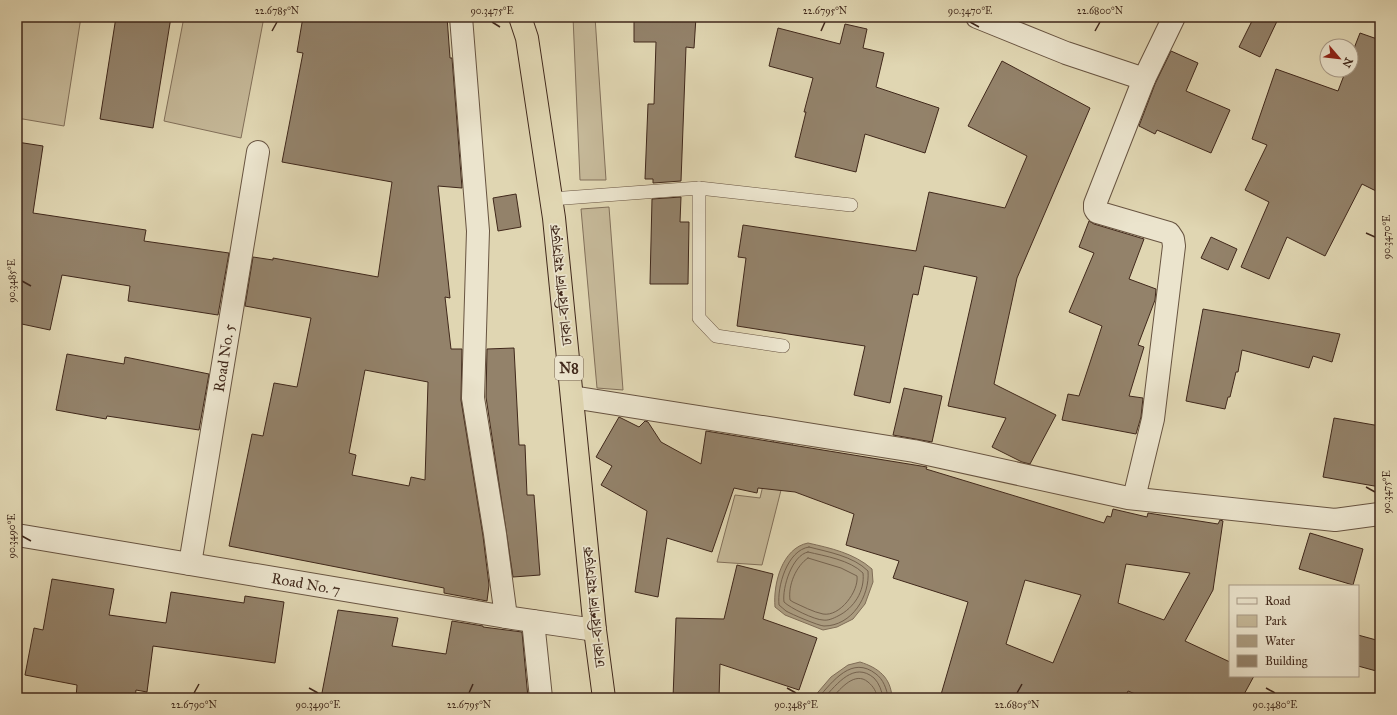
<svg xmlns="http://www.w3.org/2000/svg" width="1397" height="715" viewBox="0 0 1397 715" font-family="'IM FELL Great Primer','Noto Serif Bengali',serif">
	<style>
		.green { fill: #c5b898; stroke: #82705a }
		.water { fill: #aa9b7f; stroke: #806d57 }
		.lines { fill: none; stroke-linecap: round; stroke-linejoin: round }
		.shore { stroke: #75624d; stroke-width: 1 }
		.building { fill: #93826a; stroke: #40281b; fill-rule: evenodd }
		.service-casing { stroke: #685441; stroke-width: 14 }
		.minor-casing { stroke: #685441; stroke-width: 24 }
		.trunk-casing { stroke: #40281b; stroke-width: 24 }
		.service { stroke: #ebe4cd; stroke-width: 13 }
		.minor { stroke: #ebe4cd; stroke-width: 22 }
		.trunk { stroke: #e0d6b2; stroke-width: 22 }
		.ticks { fill: none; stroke: #40281b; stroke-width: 1.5 }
		.labels { text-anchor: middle; stroke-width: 3.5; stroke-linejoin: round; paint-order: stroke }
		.shield { fill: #ebe4cd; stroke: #736050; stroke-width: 1 }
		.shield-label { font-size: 14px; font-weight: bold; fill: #40281b }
		.street-label { font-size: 15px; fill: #40281b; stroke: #ebe4cd }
		.neatline { fill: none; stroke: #40281b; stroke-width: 1.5 }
		.ticks-label { font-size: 10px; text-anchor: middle; fill: #40281b }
	</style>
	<rect width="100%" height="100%" fill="#e0d6b2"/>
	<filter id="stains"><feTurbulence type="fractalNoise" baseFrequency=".005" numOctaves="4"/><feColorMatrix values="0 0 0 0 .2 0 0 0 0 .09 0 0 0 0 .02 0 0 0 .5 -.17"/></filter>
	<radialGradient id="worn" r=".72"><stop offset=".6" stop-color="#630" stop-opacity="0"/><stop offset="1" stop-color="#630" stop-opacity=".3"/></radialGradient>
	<g class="green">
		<path d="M17 17H81L64 126 17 118Z"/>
		<path d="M184 17H264L241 138 164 121Z"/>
		<path d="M573 17H595L606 180H580Z"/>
		<path d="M609 207 623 390 597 388 581 209Z"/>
		<path d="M775 435 794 439 762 565 717 562 735 495 760 498Z"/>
	</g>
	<g class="water">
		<path d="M808 543C830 548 854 553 872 569L873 582 865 604 853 619 837 627 823 630 785 615 775 607C773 584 782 548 808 543Z"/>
		<path d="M860 662C879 668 891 678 892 698H813L831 677 848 665Z"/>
	</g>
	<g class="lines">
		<g class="shore">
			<path d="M809 547C828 552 853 556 868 571 870 596 852 626 824 626 819 626 791 614 786 611 784 609 781 607 779 605 777 587 787 550 809 547Z"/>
			<path d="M808 552C825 556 850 560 863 573 865 591 854 608 838 616 834 618 828 621 823 620 815 620 790 608 784 602 782 588 792 555 808 552Z"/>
			<path d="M808 558 841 568 857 576C859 591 840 617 823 614 813 612 802 606 793 602L790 600C788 585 796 566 808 558Z"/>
			<path d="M818 698C833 681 852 655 876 674 883 679 887 689 888 698"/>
			<path d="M824 698C837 684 854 661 874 678 879 683 882 691 883 698"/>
			<path d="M832 698C841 688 855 671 868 682 873 686 877 692 877 698"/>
		</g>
	</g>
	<g class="building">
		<path d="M116 17H171L153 128 100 119Z"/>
		<path d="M303 17H447L450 58H452L462 188 438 186 450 298 445 297 451 349H462L461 400 483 536 489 585 487 601 444 593V588L229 546 252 434 263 436 274 383 297 387 311 318 245 306 253 257 273 260V258L378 277 392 182 282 162 303 53 297 52ZM365 370 428 382 425 480 411 477 409 486 352 475 356 455 349 453Z"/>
		<path d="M634 17H696L694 48 686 47 681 181 653 183V179H645L648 104H654L656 42H634Z"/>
		<path d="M1254 17H1279L1260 57 1239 47Z"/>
		<path d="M845 24 867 29 863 48 884 53 876 87 939 108 925 153 865 134 856 172 795 157 806 112H804L813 78 769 66 778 28 840 44Z"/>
		<path d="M1360 33 1380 40V193L1362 184 1325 256 1287 237 1269 279 1241 267 1269 202 1245 190 1267 145 1252 139 1276 69 1338 91 1346 70H1351V56Z"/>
		<path d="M1171 51 1198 63 1186 91 1230 110 1211 153 1157 130 1155 134 1139 126 1155 84Z"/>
		<path d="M1002 61 1090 108 1017 278 994 384 1056 415 1030 464 1022 462 992 447 1006 418 948 406 977 277 924 266 918 295 913 294 890 403 854 395 865 346 737 326 746 258 738 257 743 225 916 251 929 192 1005 208 1027 156 968 126Z"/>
		<path d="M17 142 43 146 33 213 146 230 144 241 229 253 218 315 128 301 130 286 62 275 50 330 17 323Z"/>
		<path d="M516 194 521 227 498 231 493 198Z"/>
		<path d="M681 197 680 222H689L688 284H650L652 199Z"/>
		<path d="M1089 221 1094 224 1144 239 1129 279 1156 289 1155 300 1138 345 1144 347 1129 396 1143 398 1141 417 1136 434 1062 420 1068 394 1079 396 1102 326 1069 312 1094 253 1079 247Z"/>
		<path d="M1211 237 1237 249 1228 270 1201 258Z"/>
		<path d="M1203 309 1340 334 1332 362 1313 356 1309 368 1242 350 1238 372H1236L1230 397H1228L1225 409 1186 401Z"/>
		<path d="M514 348 519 445H525L527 495H534L540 575 513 577 486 397 487 349Z"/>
		<path d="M67 354 124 364 125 357 209 374 199 430 107 416 106 419 56 410Z"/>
		<path d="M904 388 942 396 932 442 893 435Z"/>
		<path d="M619 417 639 427 645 421 648 422 661 442 701 464 706 431 927 467 926 469 1104 523 1107 516 1111 517 1113 509 1147 517 1148 513 1218 524 1220 520 1223 521 1213 590 1185 641 1230 662V676H1254L1242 698H1145L1128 691 1125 698H940L968 602 893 578 899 561 846 545 854 514 795 492 758 488 757 493 734 488 712 552 667 538 658 597 635 592 647 511 601 485 612 466 596 457ZM1126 564 1190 573 1164 620 1118 603ZM1025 580 1081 595 1053 663 1006 644Z"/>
		<path d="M1334 418 1380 426V487L1323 477Z"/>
		<path d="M1310 533 1363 549 1353 585 1299 569Z"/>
		<path d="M737 565 773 574 763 619 817 638 799 690 720 664 719 698H673L676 618 724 619Z"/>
		<path d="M52 579 114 589 109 615 166 623 171 592 244 603 245 596 284 602 275 663 153 646 147 692 136 690 135 698H76L77 685 25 675 34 628 43 630Z"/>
		<path d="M338 610 398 618 392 646 446 654 452 621 483 626V627L522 632 528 698H321Z"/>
		<path d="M1358 635 1380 641V672L1358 666Z"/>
	</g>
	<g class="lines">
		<g class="service-casing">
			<g id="service">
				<path d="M699 188V318L716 336 783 346"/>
				<path d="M551 199 699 188 851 205"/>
			</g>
		</g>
		<g class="minor-casing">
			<g id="minor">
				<path d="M461 17 478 231 473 398 495 534 506 617"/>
				<path d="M977 17 1066 53 1144 79"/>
				<path d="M572 397 914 451 1128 498 1335 520 1379 514"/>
				<path d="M1134 498 1153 419 1174 246 1173 239 1169 233 1097 212 1095 209V204L1144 79 1174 17"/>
				<path d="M17 535 506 617 595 630"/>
				<path d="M190 564 258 152"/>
				<path d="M533 621 541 698"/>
			</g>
		</g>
		<g class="trunk-casing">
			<path id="trunk" d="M520 17 527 38 554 218 595 630 604 698"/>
		</g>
		<use href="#service" class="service"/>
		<use href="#minor" class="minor"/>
		<use href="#trunk" class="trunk"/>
	</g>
	<path class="ticks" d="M492 22 500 27M970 22 979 27M272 31 277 22M821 31 825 22M1095 31 1100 22M1366 233 1375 237M22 281 31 286M1366 487 1375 492M22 536 31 541M309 688 318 693M787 688 796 693M1266 688 1275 693M194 693 199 684M469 693 473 684M1017 693 1022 684"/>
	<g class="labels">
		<rect class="shield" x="555" y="356" width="28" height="24" rx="3"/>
		<g class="shield-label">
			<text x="569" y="373">N8</text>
		</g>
		<g class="street-label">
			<text transform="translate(561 285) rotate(-96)" y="5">ঢাকা-বরিশাল মহাসড়ক</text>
			<text transform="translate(224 358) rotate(-81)" y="5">Road No. 5</text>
			<text transform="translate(306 584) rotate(10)" y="5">Road No. 7</text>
			<text transform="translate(594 607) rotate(-96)" y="5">ঢাকা-বরিশাল মহাসড়ক</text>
		</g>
	</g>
	<rect width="1397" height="715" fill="none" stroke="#e0d6b2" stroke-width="44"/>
	<rect x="1229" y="585" width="130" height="92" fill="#ebe4cd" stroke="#a79986"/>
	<rect x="1237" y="598" width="20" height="6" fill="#ebe4cd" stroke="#a79986"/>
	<text x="1265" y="605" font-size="12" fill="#40281b">Road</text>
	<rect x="1237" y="615" width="20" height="12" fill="#c5b898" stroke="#a79986"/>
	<text x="1265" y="625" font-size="12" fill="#40281b">Park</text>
	<rect x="1237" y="635" width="20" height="12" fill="#aa9b7f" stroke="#a79986"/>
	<text x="1265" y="645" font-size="12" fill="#40281b">Water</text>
	<rect x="1237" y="655" width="20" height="12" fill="#93826a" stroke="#a79986"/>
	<text x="1265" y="665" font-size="12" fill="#40281b">Building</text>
	<g transform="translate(1339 58) rotate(118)"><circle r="19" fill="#ebe4cd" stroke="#a79986"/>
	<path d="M0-3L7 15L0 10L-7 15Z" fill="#8f2418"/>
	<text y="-6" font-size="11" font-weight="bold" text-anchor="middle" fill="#40281b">N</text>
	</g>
	<rect x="22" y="22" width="1353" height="671" class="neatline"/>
	<g class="ticks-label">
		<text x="277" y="14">22.6785°N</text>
		<text x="492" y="14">90.3475°E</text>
		<text x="825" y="14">22.6795°N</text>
		<text x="970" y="14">90.3470°E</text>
		<text x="1100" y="14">22.6800°N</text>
		<text transform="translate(1386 237) rotate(-90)" y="4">90.3470°E</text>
		<text transform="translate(11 281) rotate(-90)" y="4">90.3485°E</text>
		<text transform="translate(1386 492) rotate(-90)" y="4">90.3475°E</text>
		<text transform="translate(11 536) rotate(-90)" y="4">90.3490°E</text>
		<text x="194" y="708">22.6790°N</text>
		<text x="318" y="708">90.3490°E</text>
		<text x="469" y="708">22.6795°N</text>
		<text x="796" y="708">90.3485°E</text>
		<text x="1017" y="708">22.6805°N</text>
		<text x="1275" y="708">90.3480°E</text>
	</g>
	<rect width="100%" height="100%" filter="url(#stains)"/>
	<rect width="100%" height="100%" fill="url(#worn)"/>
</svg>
